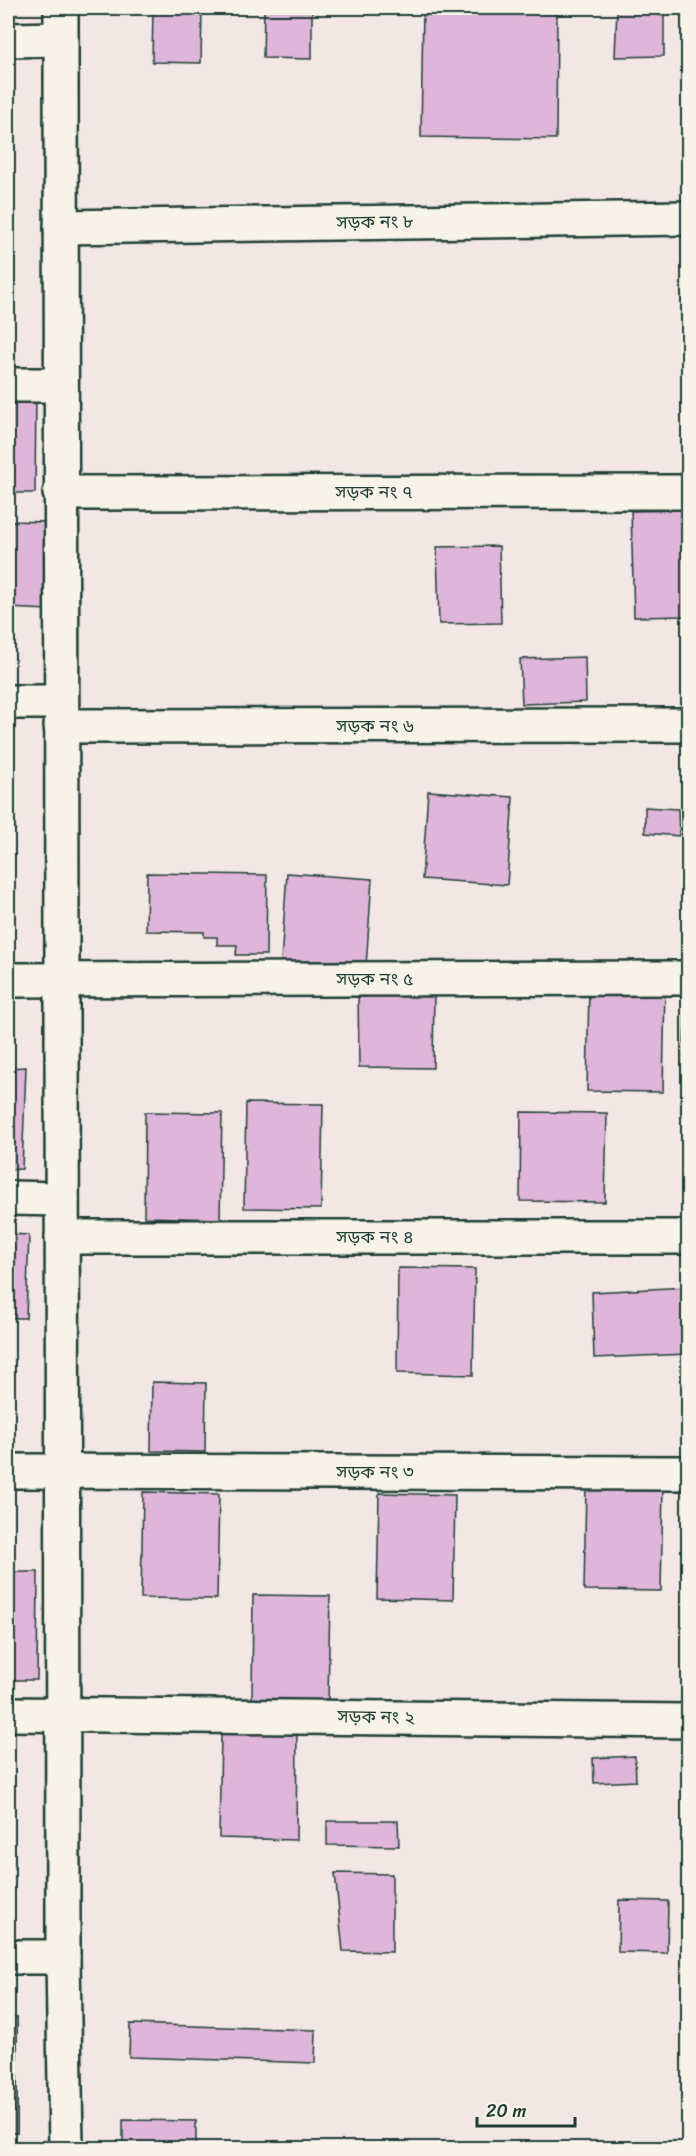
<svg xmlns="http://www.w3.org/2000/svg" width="696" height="2156" viewBox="0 0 696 2156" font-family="Sriracha,'Noto Sans Bengali',sans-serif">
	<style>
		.building { fill: #dfb5da; stroke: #1f3d34; stroke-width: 1.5 }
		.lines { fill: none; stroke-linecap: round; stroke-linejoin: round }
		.minor-casing { stroke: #1f3d34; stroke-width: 38 }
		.minor { stroke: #f7f3e8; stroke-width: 33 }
		.labels { text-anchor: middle; stroke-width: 4.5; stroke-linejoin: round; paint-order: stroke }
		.street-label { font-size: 18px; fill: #1f3d34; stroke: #f7f3e8 }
	</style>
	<rect width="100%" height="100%" fill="#f2e7e5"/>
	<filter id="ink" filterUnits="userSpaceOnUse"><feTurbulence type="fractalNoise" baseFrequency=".0167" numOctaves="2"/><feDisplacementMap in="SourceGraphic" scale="12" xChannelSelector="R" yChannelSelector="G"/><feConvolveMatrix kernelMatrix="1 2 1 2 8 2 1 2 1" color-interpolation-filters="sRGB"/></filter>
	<g filter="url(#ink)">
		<g class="building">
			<path d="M153 8H202L201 63 152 62Z"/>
			<path d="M264 8H312V59L263 58Z"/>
			<path d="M423 8H557L556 139 421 137Z"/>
			<path d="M617 8H664V56L615 57Z"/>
			<path d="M8 394H36L35 493H8Z"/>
			<path d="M688 510V616L634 617 631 511Z"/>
			<path d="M8 521 47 522 49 610 8 608Z"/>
			<path d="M499 546 501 623 439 624 437 547Z"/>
			<path d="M585 657 586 702 522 704 520 659Z"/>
			<path d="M428 791 513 797 507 885 422 879Z"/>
			<path d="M645 807 678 809 679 836 645 833Z"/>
			<path d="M147 873 267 875 266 955H236L237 945H217V937H204V932L146 931Z"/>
			<path d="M287 873 372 879 366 967 281 962Z"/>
			<path d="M589 986 665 987 663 1092 587 1091Z"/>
			<path d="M686 986H688V1085L683 1084Z"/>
			<path d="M434 993 433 1068 359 1067 358 994Z"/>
			<path d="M26 1067 22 1169 8 1170V1068Z"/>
			<path d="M246 1103 323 1104 321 1209 244 1208Z"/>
			<path d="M145 1112 222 1113 220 1219 144 1217Z"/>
			<path d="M521 1112 607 1113 605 1202 520 1201Z"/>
			<path d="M8 1234 29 1235 26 1318H8Z"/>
			<path d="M398 1268 475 1269 473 1375 397 1373Z"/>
			<path d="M688 1287V1354L594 1358 592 1292Z"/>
			<path d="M152 1382 206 1383 205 1452 151 1451Z"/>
			<path d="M586 1485 663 1486 661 1591 584 1590Z"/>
			<path d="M143 1492 219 1494 217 1599 141 1598Z"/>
			<path d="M379 1493 455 1495 453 1600 377 1598Z"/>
			<path d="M8 1572H38L37 1680H8Z"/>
			<path d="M253 1595 330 1596 328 1701 252 1700Z"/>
			<path d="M221 1733 297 1734 296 1840 219 1838Z"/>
			<path d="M635 1756 636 1781 594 1783 593 1758Z"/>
			<path d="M327 1821H398L399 1846 327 1845Z"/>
			<path d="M335 1873 392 1874V1952L343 1951Z"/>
			<path d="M619 1900 668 1901 667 1953 618 1952Z"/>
			<rect x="8" y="2018" width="9" height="115"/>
			<rect x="8" y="2018" width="9" height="115"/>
			<path d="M130 2024 316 2030 315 2063 129 2057Z"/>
			<path d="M123 2120 196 2121V2148H123Z"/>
		</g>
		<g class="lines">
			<g class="minor-casing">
				<g id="minor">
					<path d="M61 8 63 1957 66 2148"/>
					<path d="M8 40 61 39"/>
					<path d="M61 227 688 218"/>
					<path d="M8 385H60"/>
					<path d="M60 493 688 492"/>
					<path d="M8 702H61"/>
					<path d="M61 726 688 725"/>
					<path d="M8 980 688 978"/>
					<path d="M8 1198 62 1199"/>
					<path d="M62 1237H688"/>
					<path d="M8 1471 688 1473"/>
					<path d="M8 1714 688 1721"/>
					<path d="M8 1957H63"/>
				</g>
			</g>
			<use href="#minor" class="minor"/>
		</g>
	</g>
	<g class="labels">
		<g class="street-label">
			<text transform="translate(375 222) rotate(-1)" y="6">সড়ক নং ৮</text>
			<text x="374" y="498">সড়ক নং ৭</text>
			<text x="375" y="732">সড়ক নং ৬</text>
			<text x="375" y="985">সড়ক নং ৫</text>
			<text x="375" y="1243">সড়ক নং ৪</text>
			<text x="375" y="1478">সড়ক নং ৩</text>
			<text transform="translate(376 1717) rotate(1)" y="6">সড়ক নং ২</text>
		</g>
	</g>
	<rect width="696" height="2156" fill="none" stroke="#f7f3e8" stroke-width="30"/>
	<rect x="15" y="15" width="666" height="2126" fill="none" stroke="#1f3d34" stroke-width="2" filter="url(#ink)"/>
	<path d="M477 2117v9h98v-9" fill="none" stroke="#1f3d34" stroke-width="3"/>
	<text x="486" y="2117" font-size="18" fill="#1f3d34" stroke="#f7f3e8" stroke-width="4.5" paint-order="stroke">20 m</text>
</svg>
